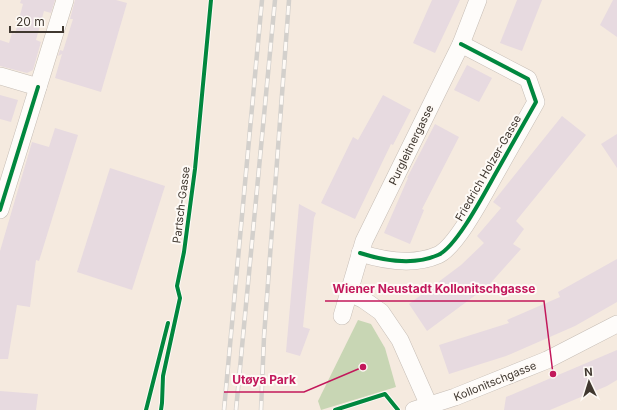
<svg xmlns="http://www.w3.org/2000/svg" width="617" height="410" viewBox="0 0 617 410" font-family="Inter,sans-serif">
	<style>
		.green { fill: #c8d6b4 }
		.building { fill: #e7dae0 }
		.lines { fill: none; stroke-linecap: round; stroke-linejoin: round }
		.street-casing { stroke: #c6bdb5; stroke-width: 18 }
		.street { stroke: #fefcfa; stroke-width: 17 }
		.rail-casing { stroke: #d3d0cc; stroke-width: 4.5 }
		.rail { stroke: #fefaf6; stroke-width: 3; stroke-dasharray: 9; stroke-linecap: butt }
		.cycleway-casing { stroke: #fefaf6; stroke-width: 6 }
		.cycleway { stroke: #00873e; stroke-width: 4 }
		.labels { text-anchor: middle; stroke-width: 4; stroke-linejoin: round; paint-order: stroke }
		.street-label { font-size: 11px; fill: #403830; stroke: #fefaf6 }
		.leader { fill: none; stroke: #c2185b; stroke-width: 1.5 }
		.callout-dot { fill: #c2185b; stroke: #fefaf6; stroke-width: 1.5 }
		.callout-label { font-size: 12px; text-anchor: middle; font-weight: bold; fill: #c2185b; stroke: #fefaf6; stroke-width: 4; stroke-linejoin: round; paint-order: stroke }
	</style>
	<rect width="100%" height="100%" fill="#f5eadf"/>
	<path class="green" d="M358 320 371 324 385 348 396 387 321 410 318 401Z"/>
	<g class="building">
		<path d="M21 0H55L51 13 44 11 36 40 41 42 33 70 27 73 0 66V40L9 43 12 33 15 34 23 4 20 3Z"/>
		<path d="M75 0H116L127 3 101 92 55 78 62 54 58 56 60 50 63 51 73 19H70Z"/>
		<path d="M432 0H460L435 53 413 43Z"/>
		<path d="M517 0H542L522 51 500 43Z"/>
		<path d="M613 0H617V37L600 25Z"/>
		<path d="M467 65 492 78 479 102 454 90Z"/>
		<path d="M0 95 18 100 11 122 0 119Z"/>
		<path d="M383 95 411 110 393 145 391 144 355 219 321 203 353 137 358 140Z"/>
		<path d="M562 116 586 135 516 221 524 229 513 244 521 249 488 286 427 331 409 304 461 265 484 243 477 236 501 208 493 202Z"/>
		<path d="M435 124 459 137 422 209 424 210 410 244 384 233 408 178H407Z"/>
		<path d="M55 128 78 135 39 261 36 260 30 307 17 305 8 359H0V251L32 142 49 147Z"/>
		<path d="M617 134V168L601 144Z"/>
		<path d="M110 168 165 186 132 290 77 272Z"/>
		<path d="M299 204 316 213 314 218 303 327 310 329 300 356 286 352Z"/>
		<path d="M617 259V302L575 326 506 356 449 374 439 345 509 323 507 320 560 297 558 292Z"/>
		<path d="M617 350V380L607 386 550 410H504L506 397Z"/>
		<path d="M0 391 38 394 36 410H0Z"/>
	</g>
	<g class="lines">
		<g class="street-casing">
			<g id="street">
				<path d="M0 76 38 87"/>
				<path d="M0 210 65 0"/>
				<path d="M360 253C385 261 413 266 438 255 457 247 486 190 497 171 510 148 523 125 536 102L528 79 461 44"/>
				<path d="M348 292 364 300 381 312 400 340 431 410"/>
				<path d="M342 316 364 241 461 44 478 0"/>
				<path d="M414 410 455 397 547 360 617 324"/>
			</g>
		</g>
		<use href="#street" class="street"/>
		<g class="rail-casing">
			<g id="rail">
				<path d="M224 410 262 0"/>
				<path d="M236 410 275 0"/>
				<path d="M261 410 264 337 289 0"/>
			</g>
		</g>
		<use href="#rail" class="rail"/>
		<g class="cycleway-casing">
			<g id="cycleway">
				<path d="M0 210 38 87"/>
				<path d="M360 253C385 261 413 266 438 255 457 247 486 190 497 171 510 148 523 125 536 102L528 79 461 44"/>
				<path d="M146 410 168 323"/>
				<path d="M161 410 162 403 163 376 180 298 177 286 184 252 195 169 211 0"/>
				<path d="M335 410 385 394 398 410"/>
			</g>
		</g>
		<use href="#cycleway" class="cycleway"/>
	</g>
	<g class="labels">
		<g class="street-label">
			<text transform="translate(411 145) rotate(-64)" y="4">Purgleitnergasse</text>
			<text transform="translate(488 168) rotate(-60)" y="4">Friedrich Holzer-Gasse</text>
			<text transform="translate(181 205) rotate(-83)" y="4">Partsch-Gasse</text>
			<text transform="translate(495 381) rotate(-22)" y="4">Kollonitschgasse</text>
		</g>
	</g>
	<path class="leader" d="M553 374L544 301H325M363 367L304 392H224"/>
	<g class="callout-dot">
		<circle cx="553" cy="374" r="4"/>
		<circle cx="363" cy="367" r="4"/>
	</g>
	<g class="callout-label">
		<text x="434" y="293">Wiener Neustadt Kollonitschgasse</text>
		<text x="264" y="384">Utøya Park</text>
	</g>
	<g transform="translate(589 382) rotate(356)" stroke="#fefaf6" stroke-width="3" paint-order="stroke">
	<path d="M0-3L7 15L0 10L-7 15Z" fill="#403830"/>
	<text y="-6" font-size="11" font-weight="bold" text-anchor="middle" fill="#403830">N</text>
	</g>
	<path d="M10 26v6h53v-6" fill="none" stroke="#403830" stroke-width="2"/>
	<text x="16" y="26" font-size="12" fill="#403830" stroke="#fefaf6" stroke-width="3" paint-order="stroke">20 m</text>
</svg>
